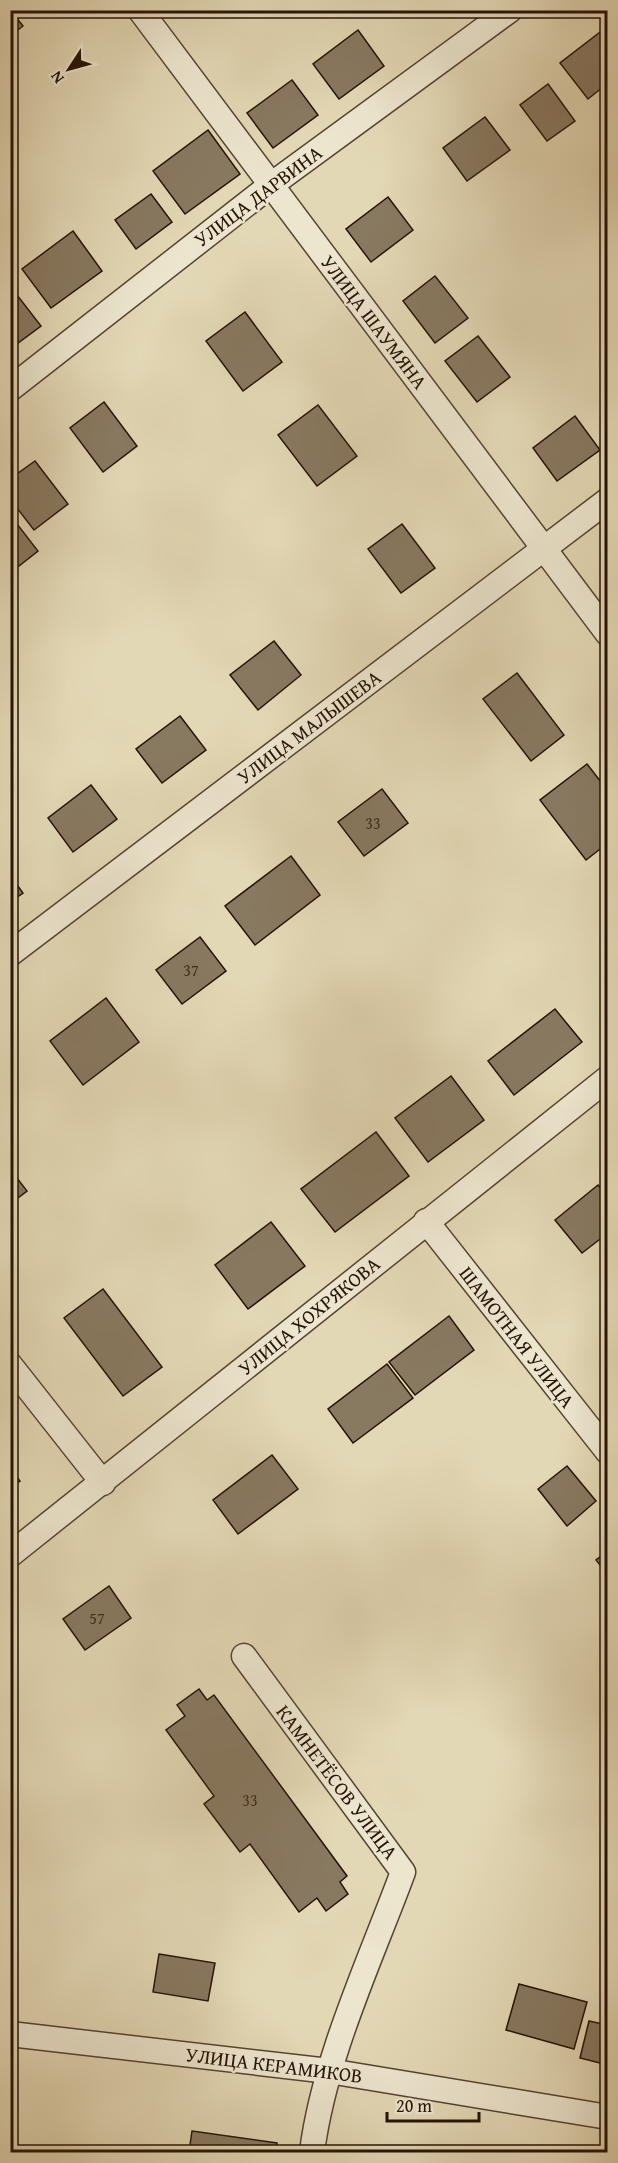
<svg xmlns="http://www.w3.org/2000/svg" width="618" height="2163" viewBox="0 0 618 2163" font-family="'Gentium Book Plus',serif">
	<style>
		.building { fill: #887961; stroke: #251305; stroke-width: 1.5 }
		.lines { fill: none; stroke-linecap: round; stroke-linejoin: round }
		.minor-casing { stroke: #544431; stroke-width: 27 }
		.minor { stroke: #ede6cf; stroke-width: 24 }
		.labels { text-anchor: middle; stroke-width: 4.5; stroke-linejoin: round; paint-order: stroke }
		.number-label { font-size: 16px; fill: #3e2c1c }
		.street-label { font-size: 20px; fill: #251305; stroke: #ede6cf }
	</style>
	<rect width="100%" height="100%" fill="#e3d8b5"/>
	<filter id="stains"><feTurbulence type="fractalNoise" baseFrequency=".00333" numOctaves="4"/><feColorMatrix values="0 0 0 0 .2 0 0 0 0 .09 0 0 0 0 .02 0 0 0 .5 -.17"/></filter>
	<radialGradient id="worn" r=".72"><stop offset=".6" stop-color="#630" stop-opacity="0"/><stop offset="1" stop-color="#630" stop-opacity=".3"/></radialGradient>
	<g class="building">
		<path d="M10 10 23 26 10 36Z"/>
		<path d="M608 26V83L588 99 560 63Z"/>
		<path d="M358 30 384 66 339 99 313 64Z"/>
		<path d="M292 80 318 115 273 148 247 113Z"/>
		<path d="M548 84 575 121 547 141 520 105Z"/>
		<path d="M485 117 510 150 467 181 443 148Z"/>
		<path d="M208 130 240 174 185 214 153 171Z"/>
		<path d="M151 194 172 222 136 249 115 220Z"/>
		<path d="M388 197 413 230 371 262 346 229Z"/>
		<path d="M73 231 102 271 51 308 22 269Z"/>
		<path d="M435 276 468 318 435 343 403 301Z"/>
		<path d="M10 286 41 326 10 349Z"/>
		<path d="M245 312 282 362 243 391 206 341Z"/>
		<path d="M478 336 510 377 477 402 445 361Z"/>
		<path d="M104 402 137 446 103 472 70 428Z"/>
		<path d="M318 405 357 456 317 486 278 435Z"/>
		<path d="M575 416 600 450 557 481 533 448Z"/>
		<path d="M35 461 68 504 34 530 10 499V479Z"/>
		<path d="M10 515 38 551 10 573Z"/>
		<path d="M402 524 435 568 401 593 368 549Z"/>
		<path d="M274 641 301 675 258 710 230 675Z"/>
		<path d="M517 673 564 735 531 761 483 699Z"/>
		<path d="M180 716 206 750 162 783 136 749Z"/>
		<path d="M587 764 608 791V843L586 860 540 800Z"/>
		<path d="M91 785 117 819 73 852 48 818Z"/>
		<path d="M382 789 408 823 364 856 338 822Z"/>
		<path d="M291 856 320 895 255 945 225 906Z"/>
		<path d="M10 875 23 893 10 902Z"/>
		<path d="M200 937 226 971 182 1004 156 970Z"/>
		<path d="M106 998 139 1042 83 1085 50 1041Z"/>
		<path d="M555 1009 582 1042 514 1095 488 1061Z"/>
		<path d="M451 1076 484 1120 428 1162 395 1118Z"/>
		<path d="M376 1132 409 1176 335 1232 301 1189Z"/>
		<path d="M10 1169 27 1191 10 1204Z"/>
		<path d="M598 1185 608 1197V1233L582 1253 555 1220Z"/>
		<path d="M271 1222 305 1266 248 1309 215 1265Z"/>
		<path d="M103 1289 162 1367 123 1396 64 1318Z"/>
		<path d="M449 1316 474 1350 415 1395 389 1362Z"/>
		<path d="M387 1364 413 1398 353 1443 328 1409Z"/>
		<path d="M272 1455 298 1489 238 1534 213 1500Z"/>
		<path d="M567 1466 596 1501 567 1526 538 1489Z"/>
		<path d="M10 1468 20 1481 10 1488Z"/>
		<path d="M608 1551V1575L596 1560Z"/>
		<path d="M109 1586 131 1618 85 1650 63 1619Z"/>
		<path d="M199 1689 207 1700 214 1695 347 1876 340 1882 348 1894 326 1911 317 1898 299 1912 250 1844 240 1852 204 1804 214 1796 166 1730 185 1716 177 1705Z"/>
		<path d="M159 1954 215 1963 208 2001 153 1992Z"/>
		<path d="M519 1984 587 2002 574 2049 506 2030Z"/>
		<path d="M589 2021 608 2025V2065L580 2058Z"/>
		<path d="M192 2131 277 2143 276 2152H189Z"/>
	</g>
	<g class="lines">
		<g class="minor-casing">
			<g id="minor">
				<path d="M140 10 608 634"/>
				<path d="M10 389 271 185 510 10"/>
				<path d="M10 954 608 500"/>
				<path d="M426 1221 608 1452"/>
				<path d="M10 1365 103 1483"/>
				<path d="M10 1555 608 1078"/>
				<path d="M244 1656 403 1872C370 1961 324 2058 312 2152"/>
				<path d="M10 2034 329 2071 608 2117"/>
			</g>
		</g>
		<use href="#minor" class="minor"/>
	</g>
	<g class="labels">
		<g class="number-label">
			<text x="373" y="829">33</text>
			<text x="191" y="976">37</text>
			<text x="97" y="1624">57</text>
			<text x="250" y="1806">33</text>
		</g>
		<g class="street-label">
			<text transform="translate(258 196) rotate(-37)" y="7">УЛИЦА ДАРВИНА</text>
			<text transform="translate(374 322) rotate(53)" y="7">УЛИЦА ШАУМЯНА</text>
			<text transform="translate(309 727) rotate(-37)" y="7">УЛИЦА МАЛЫШЕВА</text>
			<text transform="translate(309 1316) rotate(-39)" y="7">УЛИЦА ХОХРЯКОВА</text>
			<text transform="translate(517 1337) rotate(52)" y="7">ШАМОТНАЯ УЛИЦА</text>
			<text transform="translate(337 1782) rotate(53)" y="7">КАМНЕТЁСОВ УЛИЦА</text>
			<text transform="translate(274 2065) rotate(7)" y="7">УЛИЦА КЕРАМИКОВ</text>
		</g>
	</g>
	<rect width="618" height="2163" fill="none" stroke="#e3d8b5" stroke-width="36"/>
	<rect x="12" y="12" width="594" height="2139" fill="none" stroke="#251305" stroke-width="3"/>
	<rect x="18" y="18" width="582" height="2127" fill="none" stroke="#251305" stroke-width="1.5"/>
	<g transform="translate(69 69) rotate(234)" stroke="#ede6cf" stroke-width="4.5" paint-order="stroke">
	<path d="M0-4.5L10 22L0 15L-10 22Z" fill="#251305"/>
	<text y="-9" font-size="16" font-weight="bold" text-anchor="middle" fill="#251305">N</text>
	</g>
	<path d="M387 2112v9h92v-9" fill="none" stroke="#251305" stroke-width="3"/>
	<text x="396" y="2112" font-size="18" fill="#251305" stroke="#ede6cf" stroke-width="4.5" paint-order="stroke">20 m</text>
	<rect width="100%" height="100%" filter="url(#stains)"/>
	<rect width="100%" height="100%" fill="url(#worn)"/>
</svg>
